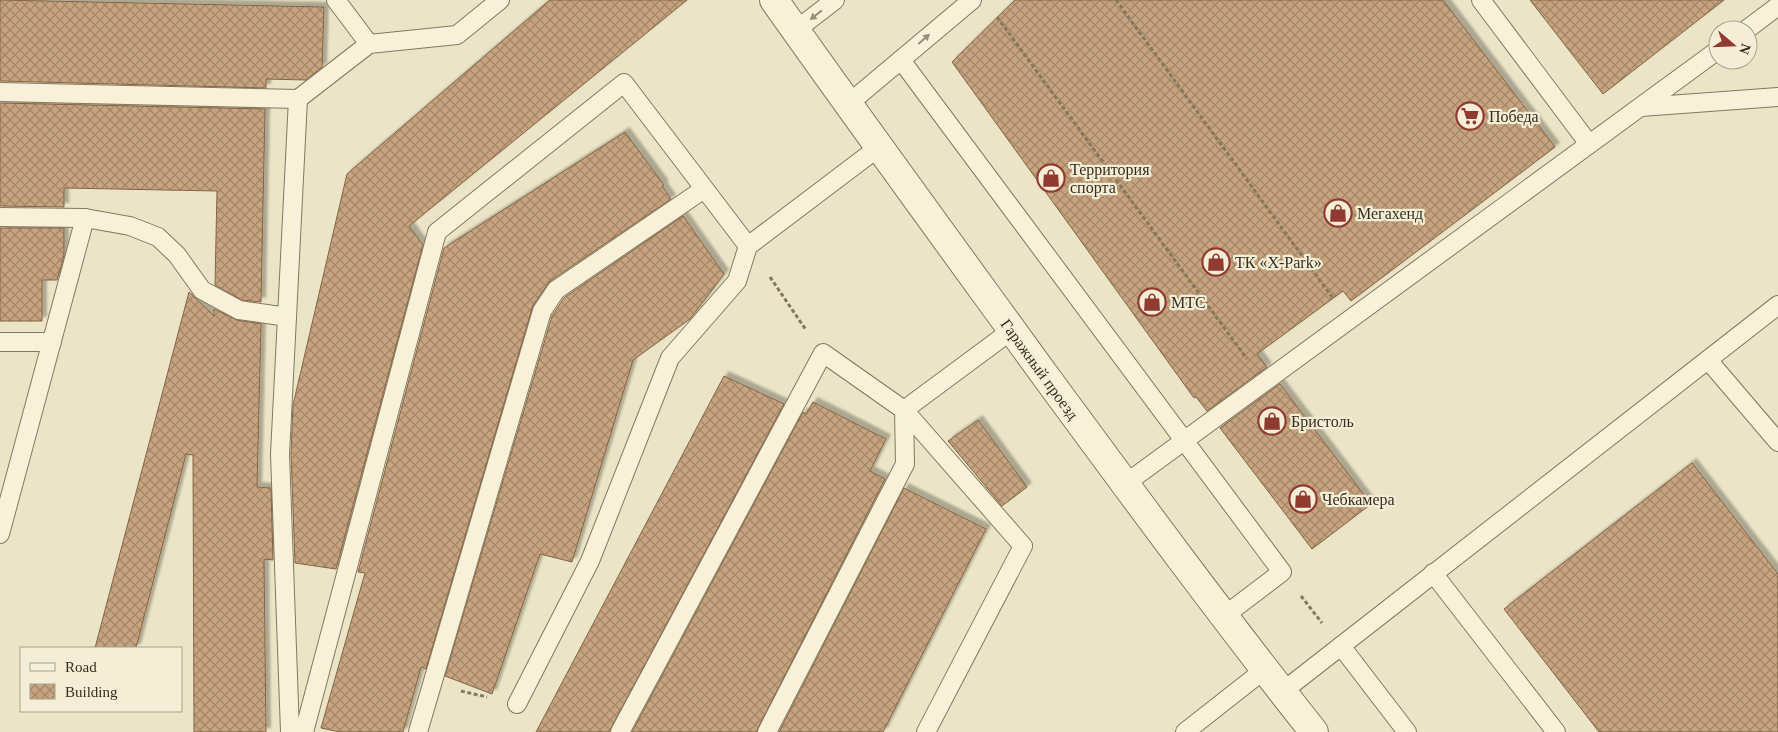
<svg xmlns="http://www.w3.org/2000/svg" width="1778" height="732" viewBox="0 0 1778 732" font-family="'Times New Roman',serif">
	<style>
		.building { fill: url(#building-cross-hatch); stroke: #836444; filter: url(#shadow) }
		.lines { fill: none; stroke-linecap: round; stroke-linejoin: round }
		.service-casing { stroke: #86775d; stroke-width: 20 }
		.minor-casing { stroke: #86775d; stroke-width: 30 }
		.path { stroke: #86775d; stroke-width: 3; stroke-dasharray: 4 2.5; stroke-linecap: butt }
		.service { stroke: #f7f1d9; stroke-width: 18 }
		.minor { stroke: #f7f1d9; stroke-width: 28 }
		.oneway { fill: #978f7c }
		.labels { text-anchor: middle; stroke-width: 4.5; stroke-linejoin: round; paint-order: stroke }
		.poi-label { font-size: 16px; fill: #372d20; stroke: #f3eed5; text-anchor: start }
		.street-label { font-size: 16px; fill: #372d20; stroke: #f3eed5 }
	</style>
	<defs>
		<pattern id="building-cross-hatch" width="8" height="8" patternUnits="userSpaceOnUse" patternTransform="scale(1.25)"><rect width="8" height="8" fill="#c7a47f"/><path d="M0 0l8 8M0 8l8-8" fill="none" stroke="#a28668"/></pattern>
		<filter id="shadow"><feDropShadow dx="4.5" dy="-4.5" stdDeviation="1" flood-color="#0004"/></filter>
	</defs>
	<rect width="100%" height="100%" fill="#ebe4c6"/>
	<g class="building">
		<path d="M0 0 324 7 322 67 306 80 266 79V88L0 81Z"/>
		<path d="M550 0H687L409 226 423 245 336 569 295 563 291 454 293 405 347 174Z"/>
		<path d="M1015 0H1443L1555 147 1351 301 1343 291 1257 354 1267 367 1207 411 1196 397 1194 398 952 62Z"/>
		<path d="M1530 0H1724L1603 94Z"/>
		<path d="M0 103 265 109 261 302 242 300 215 285 217 191 64 188V207L0 206Z"/>
		<path d="M625 132 664 185 662 186 671 199 550 281 533 305 426 669 421 667 403 732H340L321 728 365 573 358 572 444 248Z"/>
		<path d="M683 216 724 274 690 319 633 360 572 562 540 554 492 694 445 676 552 316 564 298Z"/>
		<path d="M0 228H64V256L57 280H42V321H0Z"/>
		<path d="M189 292 214 316V309L237 320 261 324 257 487 271 488 273 560 264 559 266 732H194L193 455 186 454 136 648H95Z"/>
		<path d="M724 376 784 404 609 732H536Z"/>
		<path d="M1280 384 1371 504 1312 549 1220 428Z"/>
		<path d="M813 402 886 439 870 471 885 479 756 732H632L803 412 806 414Z"/>
		<path d="M978 420 1027 487 1002 506 948 441Z"/>
		<path d="M1692 463 1778 574V732H1599L1504 609Z"/>
		<path d="M904 488 986 529 883 732H779Z"/>
	</g>
	<g class="lines">
		<g class="service-casing">
			<g id="service">
				<path d="M336 0 369 44"/>
				<path d="M1481 0 1589 144"/>
				<path d="M796 30 835 0"/>
				<path d="M1746 30 1778 6"/>
				<path d="M901 60 1282 572 1224 616"/>
				<path d="M0 92 298 99 369 44 457 35 500 0"/>
				<path d="M847 105 972 0"/>
				<path d="M1641 107 1778 97"/>
				<path d="M0 217 85 218 130 226 158 237 177 255 202 290 239 310 287 317 298 99"/>
				<path d="M287 317 280 454 290 732"/>
				<path d="M0 342H52"/>
				<path d="M1708 360 1778 442"/>
				<path d="M1125 484 1718 50"/>
				<path d="M0 534 85 218"/>
				<path d="M1433 573 1556 732"/>
				<path d="M1341 646 1407 732"/>
				<path d="M1282 692 1778 305"/>
				<path d="M517 704 590 561 670 358 737 281 748 246 879 147"/>
				<path d="M304 732 437 232 624 83 748 246"/>
				<path d="M418 732 542 311 556 290 704 189"/>
				<path d="M620 732 823 353 904 410 905 464 767 732"/>
				<path d="M926 732 1023 546 904 410 1012 330"/>
				<path d="M1185 732 1264 670"/>
			</g>
		</g>
		<g class="minor-casing">
			<path id="minor" d="M774 0C863 126 954 250 1044 374 1133 495 1221 615 1314 732"/>
		</g>
		<g class="path">
			<path d="M1116 0 1332 297"/>
			<path d="M997 17 1247 359"/>
			<path d="M770 277 806 330"/>
			<path d="M1301 596 1322 623"/>
			<path d="M461 691 487 697"/>
		</g>
		<use href="#service" class="service"/>
		<use href="#minor" class="minor"/>
	</g>
	<defs><path id="oneway-solid" d="M-6-.8H1V-3.2L6.5 0L1 3.2V.8H-6Z" transform="scale(1.25)"/></defs>
	<g class="oneway">
		<use href="#oneway-solid" transform="translate(816 15) rotate(142)"/>
		<use href="#oneway-solid" transform="translate(924 39) rotate(-41)"/>
	</g>
	<defs>
		<g id="supermarket-ring" transform="scale(1.4375)"><circle r="9.5" fill="#f3eed5" stroke="#913a31" stroke-width="1.5"/><path d="M-6-5.5h2.5l.6 2H6L4.5 2H-2.5L-4.4-4H-6ZM-1.5 3.2a1.3 1.3 0 1 0 .1 0ZM3 3.2a1.3 1.3 0 1 0 .1 0Z" fill="#913a31"/></g>
		<g id="shop-ring" transform="scale(1.4375)"><circle r="9.5" fill="#f3eed5" stroke="#913a31" stroke-width="1.5"/><path d="M-5-2.5h2.3a2.7 3.5 0 0 1 5.4 0H5L5.5 6h-11ZM-1.5-2.5h3a1.5 2.3 0 0 0-3 0Z" fill="#913a31"/></g>
	</defs>
	<g fill-rule="evenodd">
		<use href="#supermarket-ring" x="1470" y="116"/>
		<use href="#shop-ring" x="1051" y="178"/>
		<use href="#shop-ring" x="1338" y="213"/>
		<use href="#shop-ring" x="1216" y="262"/>
		<use href="#shop-ring" x="1152" y="302"/>
		<use href="#shop-ring" x="1272" y="421"/>
		<use href="#shop-ring" x="1303" y="499"/>
	</g>
	<g class="labels">
		<g class="poi-label">
			<text x="1489" y="122">Победа</text>
			<text x="1070" y="175">Территория<tspan x="1070" dy="18">спорта</tspan></text>
			<text x="1357" y="219">Мегахенд</text>
			<text x="1235" y="268">ТК «X-Park»</text>
			<text x="1171" y="308">МТС</text>
			<text x="1291" y="427">Бристоль</text>
			<text x="1322" y="505">Чебкамера</text>
		</g>
		<g class="street-label">
			<text transform="translate(1040 369) rotate(54)" y="6">Гаражный проезд</text>
		</g>
	</g>
	<rect x="20" y="647" width="162" height="65" fill="#f3eed5" stroke="#a8a18d"/>
	<rect x="30" y="663" width="25" height="8" fill="#f7f1d9" stroke="#a8a18d"/>
	<text x="65" y="672" font-size="15" fill="#372d20">Road</text>
	<rect x="30" y="684" width="25" height="15" fill="url(#building-cross-hatch)" stroke="#a8a18d"/>
	<text x="65" y="697" font-size="15" fill="#372d20">Building</text>
	<g transform="translate(1733 45) rotate(109)"><circle r="24" fill="#f3eed5" stroke="#a8a18d"/>
	<path d="M0-4L9 19L0 12L-9 19Z" fill="#913a31"/>
	<text y="-8" font-size="14" font-weight="bold" text-anchor="middle" fill="#372d20">N</text>
	</g>
</svg>
